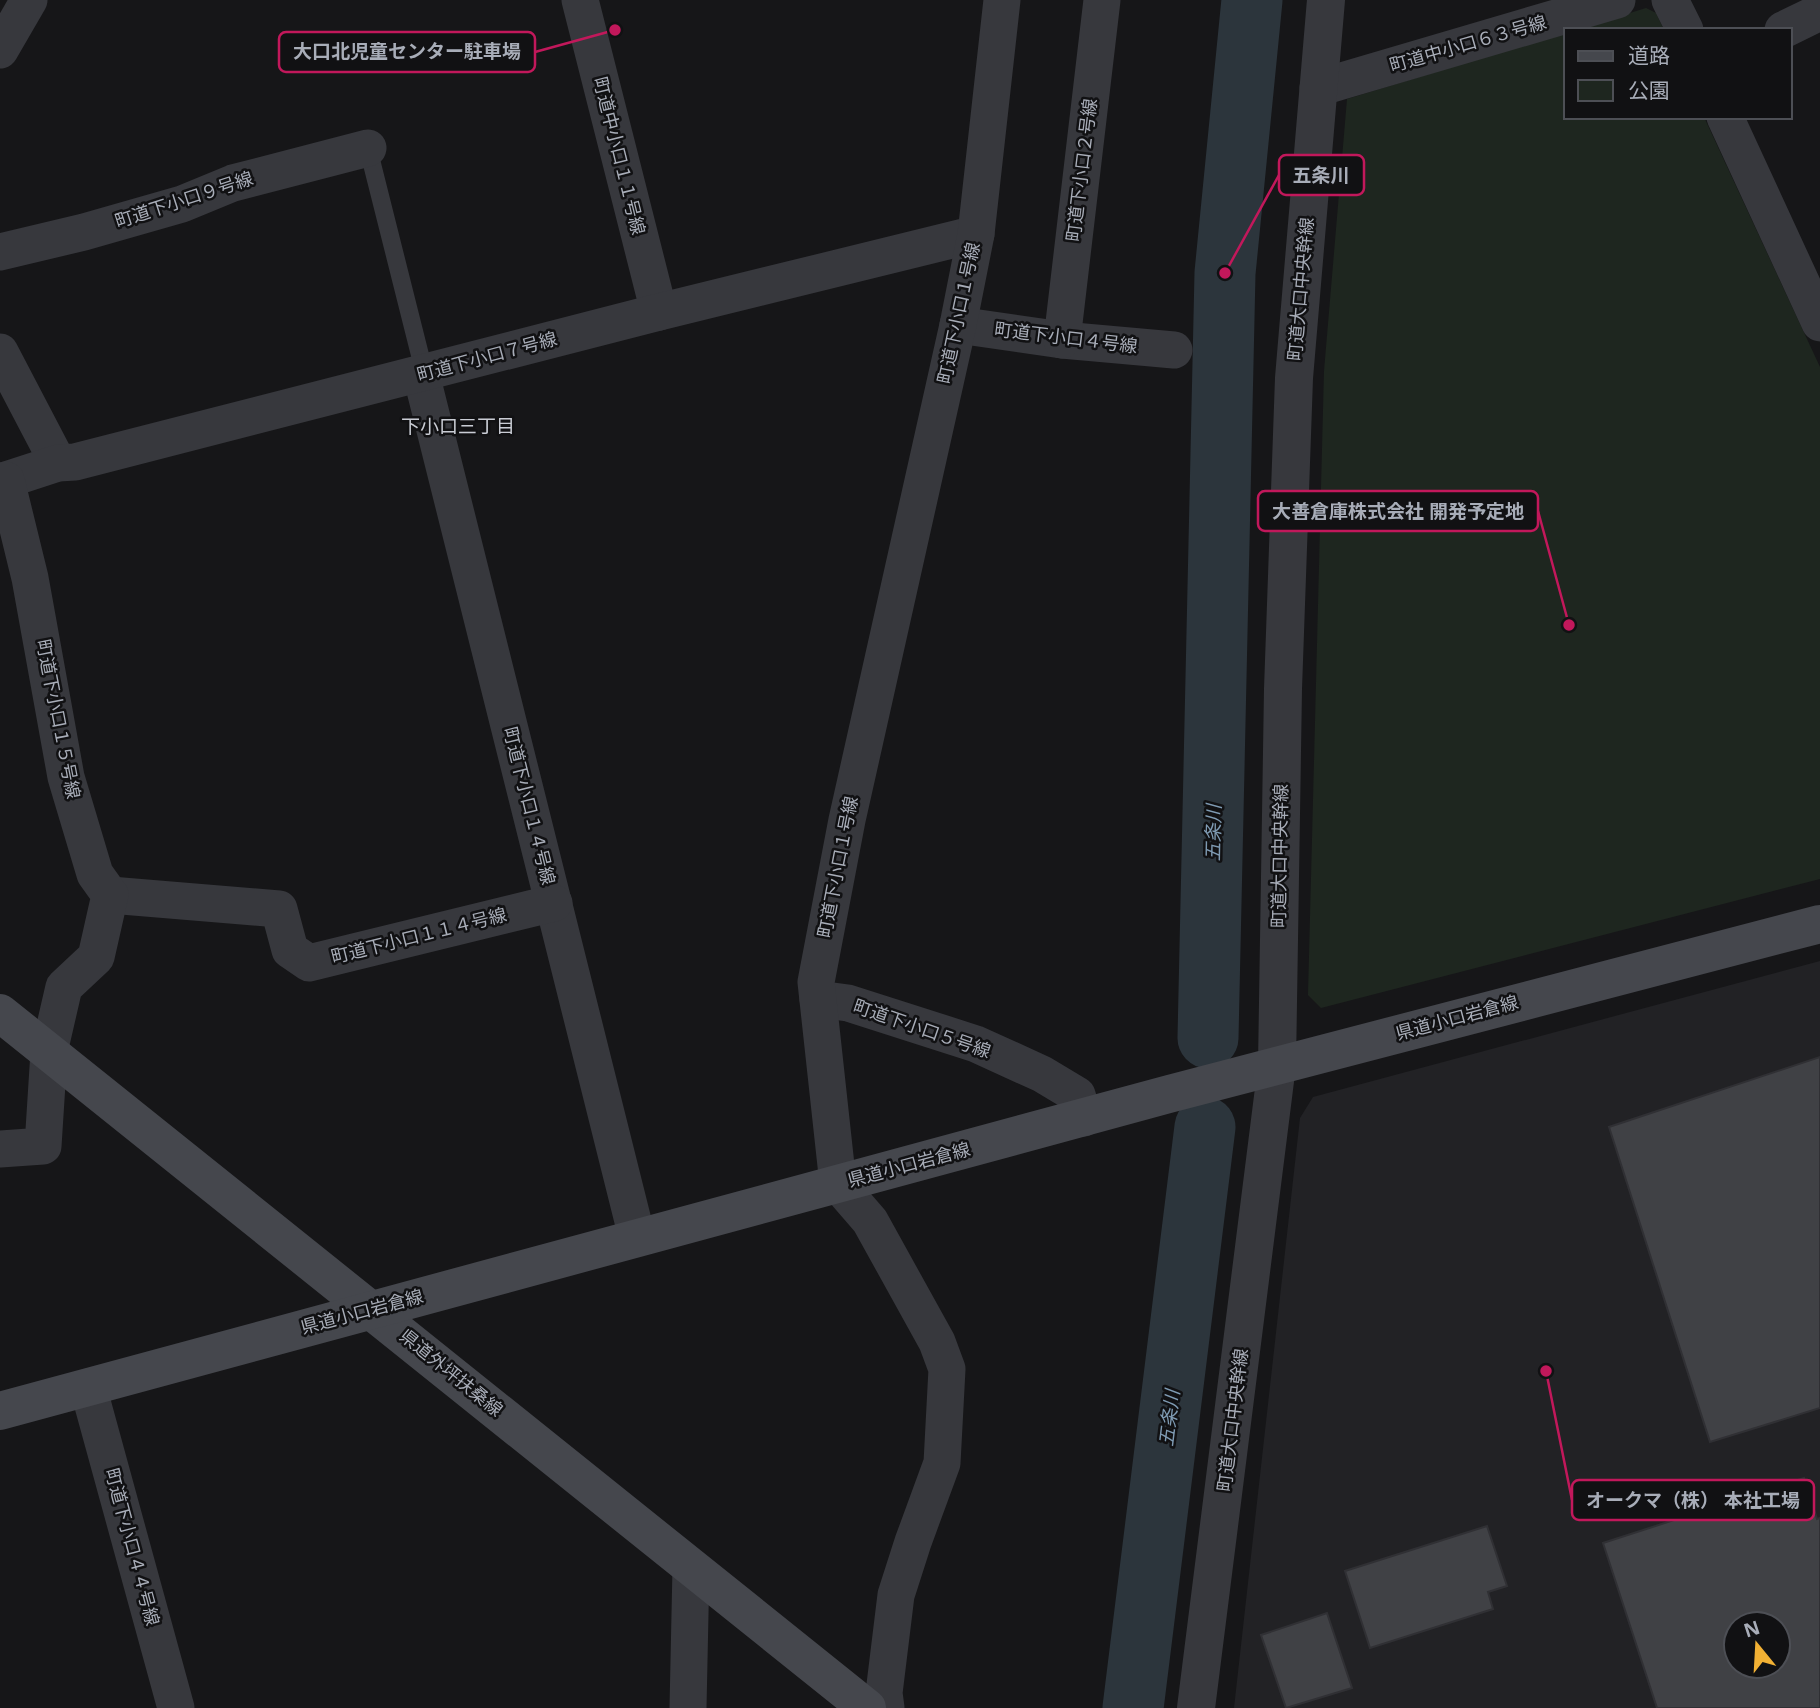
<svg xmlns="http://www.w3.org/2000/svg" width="1820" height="1708" viewBox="0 0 1820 1708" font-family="'Open Sans','Noto Sans JP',sans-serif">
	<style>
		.built { fill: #222225; fill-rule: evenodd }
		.green { fill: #1e261f }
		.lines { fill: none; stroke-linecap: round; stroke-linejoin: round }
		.river { stroke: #2c353c; stroke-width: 61 }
		.building { fill: #404145; stroke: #303034; stroke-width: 2; fill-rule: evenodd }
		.service { stroke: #37383d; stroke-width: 18 }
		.minor { stroke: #37383d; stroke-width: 37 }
		.tertiary { stroke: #37383d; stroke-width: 38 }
		.secondary { stroke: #45474d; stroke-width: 38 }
		.labels { text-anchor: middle; stroke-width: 5; stroke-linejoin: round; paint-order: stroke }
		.street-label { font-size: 18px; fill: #a8adb8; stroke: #111113 }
		.neighbourhood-label { font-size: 19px; fill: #c9ccd4; stroke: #111113 }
		.water-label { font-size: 19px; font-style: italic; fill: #7f9bb3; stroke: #111113 }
		.leader { fill: none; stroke: #c2185b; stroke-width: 2.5 }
		.callout-dot { fill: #c2185b; stroke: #111113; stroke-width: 2.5 }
		.callout { fill: #111113; stroke: #c2185b; stroke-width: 2.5 }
		.callout-label { font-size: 19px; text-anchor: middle; font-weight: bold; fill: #a8adb8 }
	</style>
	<rect width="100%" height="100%" fill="#161618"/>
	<path class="built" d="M1820 961V1708H1234L1300 1118 1313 1097ZM1736 1624H1778V1666H1736Z"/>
	<g class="green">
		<path d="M1646 8 1656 13 1664 30H1575Z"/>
		<path d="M1566 32V117H1704L1820 367V879L1321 1008 1308 995 1324 371 1347 99Z"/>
	</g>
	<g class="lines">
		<g class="river">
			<path d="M1208 1038 1225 273 1252 0"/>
			<path d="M1133 1708 1205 1127"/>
		</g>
	</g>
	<g class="building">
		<path d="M1820 1057V1408L1710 1442 1609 1127Z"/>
		<path d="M1804 1478 1817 1519 1820 1518V1708H1657L1603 1543ZM1736 1624H1778V1666H1736Z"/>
		<path d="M1487 1526 1507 1586 1488 1592 1493 1609 1370 1648 1345 1571Z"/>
		<path d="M1327 1613 1352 1688 1286 1708 1261 1635Z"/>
	</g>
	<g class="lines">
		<path class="service" d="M368 148 420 355 421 374"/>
		<g class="minor">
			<path d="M580 0 659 312"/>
			<path d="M1670 0 1685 30"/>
			<path d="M1783 30 1820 12"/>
			<path d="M0 50 29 0"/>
			<path d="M1318 88 1617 0"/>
			<path d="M1725 117 1820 323"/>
			<path d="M0 252 84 232 182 204 233 183 368 148"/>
			<path d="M958 325 1062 340 1174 350"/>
			<path d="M1062 340 1102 0"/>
			<path d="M0 352 58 463"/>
			<path d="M421 374 637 1237"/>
			<path d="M0 482 58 463 75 462 659 312 976 234"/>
			<path d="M110 895 279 909 290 950 309 963 554 903"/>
			<path d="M818 999 848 1003 976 1044 1042 1074 1077 1095 1084 1118"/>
			<path d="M0 1149 43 1146 49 1052 64 987 96 957 110 895 95 874 66 777 30 578 6 480"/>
			<path d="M88 1387 176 1708"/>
			<path d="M688 1708 691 1567"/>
			<path d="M886 1708 884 1693 896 1595 913 1542 942 1463 947 1369 937 1342 870 1221 838 1184 816 982 847 820 958 325 976 234 1002 0"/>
		</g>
		<path class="tertiary" d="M1196 1708 1277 1065 1283 689 1294 378 1326 0"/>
		<g class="secondary">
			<path d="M0 1013 867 1708"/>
			<path d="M0 1411 1169 1094 1820 924"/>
		</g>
	</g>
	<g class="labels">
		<g class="street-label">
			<text transform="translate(1468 44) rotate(-16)" y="6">町道中小口６３号線</text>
			<text transform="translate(619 156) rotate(76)" y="6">町道中小口１１号線</text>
			<text transform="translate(1082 170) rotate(-83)" y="6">町道下小口２号線</text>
			<text transform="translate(184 200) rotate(-18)" y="6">町道下小口９号線</text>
			<text transform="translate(1301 289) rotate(-85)" y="6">町道大口中央幹線</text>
			<text transform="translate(959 313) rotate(-78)" y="6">町道下小口１号線</text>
			<text transform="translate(1066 338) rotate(7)" y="6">町道下小口４号線</text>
			<text transform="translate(487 357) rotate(-15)" y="6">町道下小口７号線</text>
			<text transform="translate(58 719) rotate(79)" y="6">町道下小口１５号線</text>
			<text transform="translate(529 806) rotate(76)" y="6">町道下小口１４号線</text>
			<text transform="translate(1280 856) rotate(-89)" y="6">町道大口中央幹線</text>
			<text transform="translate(838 867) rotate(-79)" y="6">町道下小口１号線</text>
			<text transform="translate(419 936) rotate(-14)" y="6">町道下小口１１４号線</text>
			<text transform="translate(1457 1018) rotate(-15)" y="6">県道小口岩倉線</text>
			<text transform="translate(922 1029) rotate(19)" y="6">町道下小口５号線</text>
			<text transform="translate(909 1165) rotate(-15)" y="6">県道小口岩倉線</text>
			<text transform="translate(362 1312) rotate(-15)" y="6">県道小口岩倉線</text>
			<text transform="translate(451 1373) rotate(39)" y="6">県道外坪扶桑線</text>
			<text transform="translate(1233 1420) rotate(-83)" y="6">町道大口中央幹線</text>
			<text transform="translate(132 1547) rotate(75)" y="6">町道下小口４４号線</text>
		</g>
		<g class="neighbourhood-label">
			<text x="458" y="433">下小口三丁目</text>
		</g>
		<g class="water-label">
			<text transform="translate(1213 833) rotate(-89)" y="7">五条川</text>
			<text transform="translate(1169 1418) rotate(-83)" y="7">五条川</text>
		</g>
	</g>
	<path class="leader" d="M615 30L535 52M1225 273L1279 175M1569 625L1538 511M1546 1371L1572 1500"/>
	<g class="callout-dot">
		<circle cx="615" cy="30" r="7"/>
		<circle cx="1225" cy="273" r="7"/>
		<circle cx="1569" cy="625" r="7"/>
		<circle cx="1546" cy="1371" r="7"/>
	</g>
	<g class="callout">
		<rect x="279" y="32" width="256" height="40" rx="7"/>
		<rect x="1279" y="155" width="85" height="40" rx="7"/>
		<rect x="1258" y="491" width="280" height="40" rx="7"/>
		<rect x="1572" y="1480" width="242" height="40" rx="7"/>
	</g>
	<g class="callout-label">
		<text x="407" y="58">大口北児童センター駐車場</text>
		<text x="1321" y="182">五条川</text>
		<text x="1398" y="518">大善倉庫株式会社 開発予定地</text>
		<text x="1693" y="1507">オークマ（株） 本社工場</text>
	</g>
	<rect x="1564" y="28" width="228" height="91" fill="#111113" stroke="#4d4f55" stroke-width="2"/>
	<rect x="1578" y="51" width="35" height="10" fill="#45474d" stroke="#4d4f55" stroke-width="2"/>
	<text x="1628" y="63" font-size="21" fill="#a8adb8">道路</text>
	<rect x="1578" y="80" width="35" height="21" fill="#1e261f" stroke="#4d4f55" stroke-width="2"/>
	<text x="1628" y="98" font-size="21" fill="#a8adb8">公園</text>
	<g transform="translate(1757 1645) rotate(342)"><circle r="33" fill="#111113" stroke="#4d4f55" stroke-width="2"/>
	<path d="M0-5L12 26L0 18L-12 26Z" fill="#f2b134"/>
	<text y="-10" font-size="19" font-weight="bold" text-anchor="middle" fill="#a8adb8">N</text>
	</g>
</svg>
